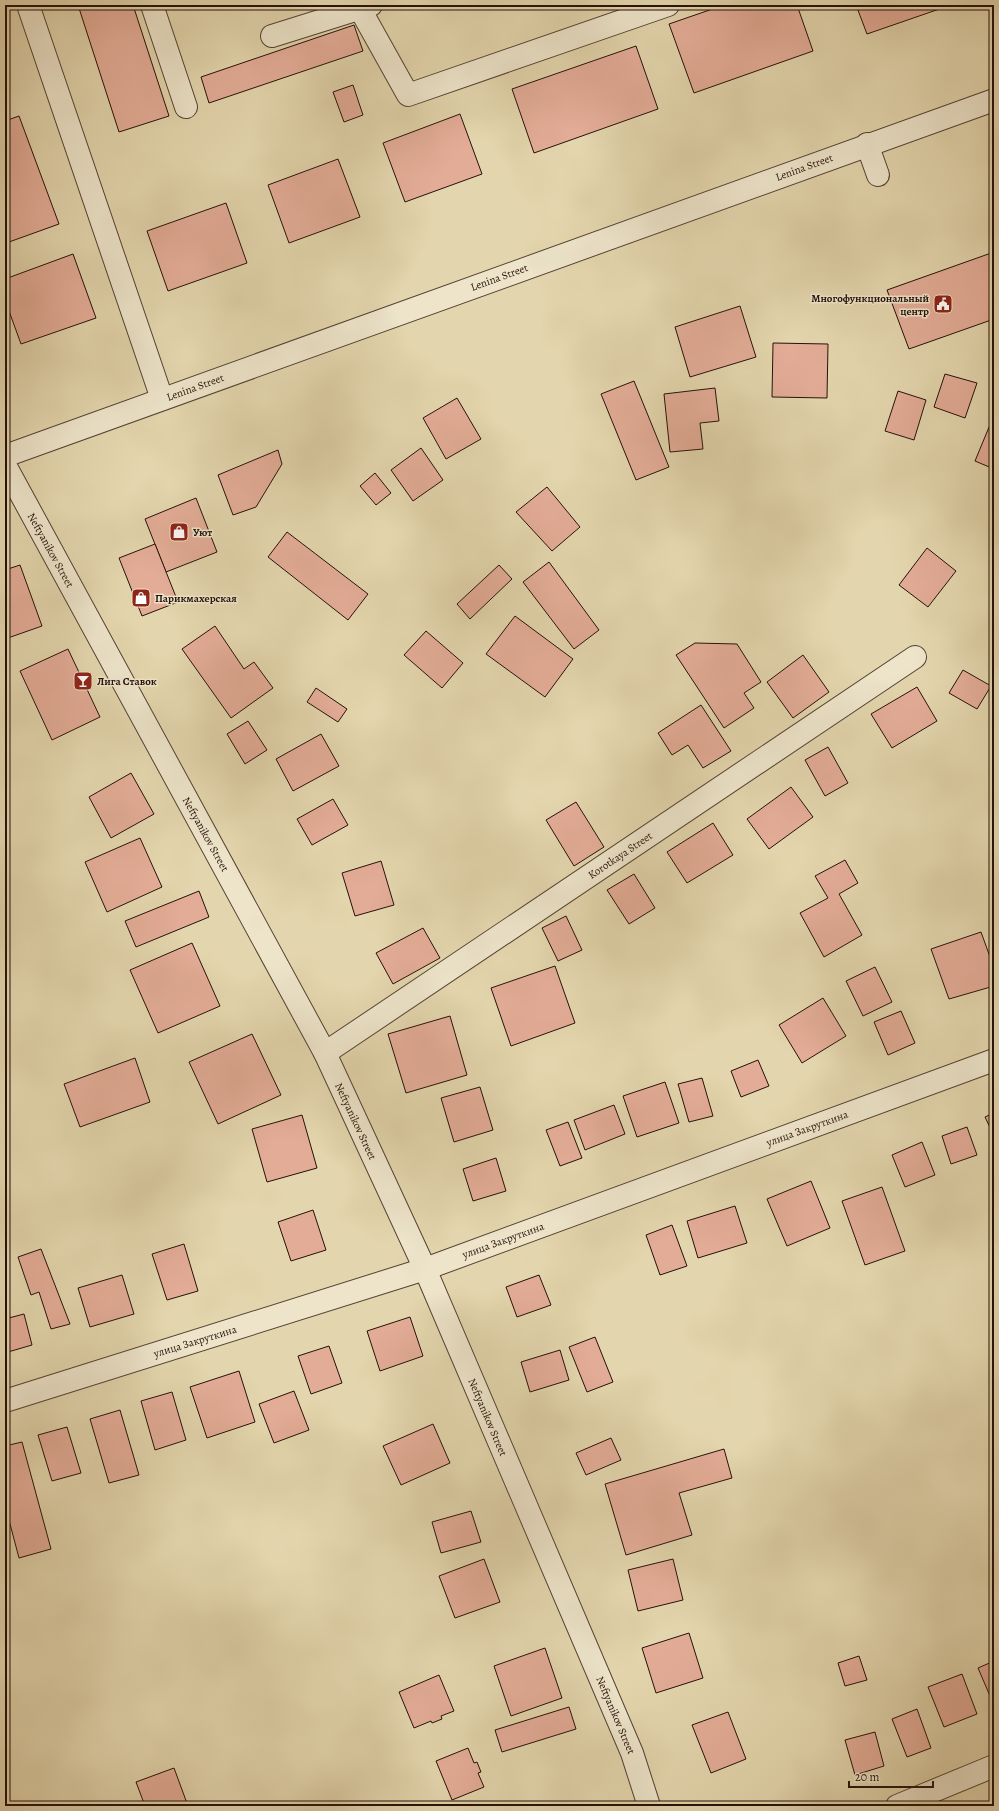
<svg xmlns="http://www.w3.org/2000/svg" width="999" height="1811" viewBox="0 0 999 1811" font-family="Alegreya,serif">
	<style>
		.building { fill: #e3ac97; stroke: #251109 }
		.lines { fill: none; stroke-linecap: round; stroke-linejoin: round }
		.minor-casing { stroke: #544232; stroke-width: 24 }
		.minor { stroke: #ede4ca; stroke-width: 22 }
		.labels { text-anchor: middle; stroke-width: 3; stroke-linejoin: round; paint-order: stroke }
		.street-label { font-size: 11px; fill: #251109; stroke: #ede4ca }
		.poi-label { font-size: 11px; font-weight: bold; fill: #251109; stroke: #ede4ca; text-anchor: start }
	</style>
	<rect width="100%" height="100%" fill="#e3d5ad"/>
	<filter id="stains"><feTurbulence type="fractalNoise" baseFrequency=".005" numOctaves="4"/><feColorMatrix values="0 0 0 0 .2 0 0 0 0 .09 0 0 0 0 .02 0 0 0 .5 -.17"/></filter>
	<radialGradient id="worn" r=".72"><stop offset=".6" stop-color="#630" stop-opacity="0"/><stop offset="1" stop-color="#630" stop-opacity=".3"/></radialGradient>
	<g class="building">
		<path d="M78 5H133L169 116 119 132Z"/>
		<path d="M724 5H797L813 51 694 93 669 24Z"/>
		<path d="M856 5H951L867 34Z"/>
		<path d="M354 25 363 51 209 103 201 77Z"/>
		<path d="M636 46 658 109 534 153 512 89Z"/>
		<path d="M5 68 8 77 5 78Z"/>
		<path d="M353 85 363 115 344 122 333 92Z"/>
		<path d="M460 114 482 174 405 202 383 143Z"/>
		<path d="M19 116 59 224 9 242 5 231V121Z"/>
		<path d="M338 159 360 217 289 243 268 185Z"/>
		<path d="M226 203 247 263 168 291 147 231Z"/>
		<path d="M994 252V319L909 349 887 290Z"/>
		<path d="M73 254 96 318 21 344 5 300V279Z"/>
		<path d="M740 306 756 357 690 377 675 327Z"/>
		<path d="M773 343 828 344 827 398 772 397Z"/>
		<path d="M945 374 977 383 965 418 934 407Z"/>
		<path d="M634 381 669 467 636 480 601 394Z"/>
		<path d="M715 388 719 421 700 423 703 449 670 452 664 394Z"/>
		<path d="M898 391 926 400 914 440 885 431Z"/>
		<path d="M457 398 481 439 446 459 423 418Z"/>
		<path d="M994 415V469L975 461Z"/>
		<path d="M421 448 443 480 413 501 391 470Z"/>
		<path d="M278 450 282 464 256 507 233 515 218 475Z"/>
		<path d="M375 473 391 493 376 505 360 486Z"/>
		<path d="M547 487 580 527 552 551 516 512Z"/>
		<path d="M196 498 217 552 166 572 145 519Z"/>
		<path d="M287 532 368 594 348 620 268 557Z"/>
		<path d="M155 544 178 602 142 616 119 558Z"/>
		<path d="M927 548 956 571 928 607 899 585Z"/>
		<path d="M549 562 599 630 574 649 523 582Z"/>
		<path d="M20 565 42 626 5 639V570Z"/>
		<path d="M499 565 512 579 470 619 457 604Z"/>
		<path d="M515 616 573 659 545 697 486 654Z"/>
		<path d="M215 626 244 669 254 662 273 688 231 718 182 649Z"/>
		<path d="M426 631 463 663 442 688 404 655Z"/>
		<path d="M695 643 737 644 761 682 744 693 754 708 724 728 676 655Z"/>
		<path d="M68 649 100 717 52 740 20 671Z"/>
		<path d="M803 655 829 692 793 718 767 682Z"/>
		<path d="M963 670 991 686 977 709 949 693Z"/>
		<path d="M917 687 937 721 892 748 871 714Z"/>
		<path d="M316 688 347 709 338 722 307 702Z"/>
		<path d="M701 705 731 751 703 768 688 745 672 755 658 733Z"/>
		<path d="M248 721 267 750 245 764 227 734Z"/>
		<path d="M321 734 339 766 293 791 276 759Z"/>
		<path d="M828 747 848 783 825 796 805 760Z"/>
		<path d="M131 773 154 814 111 838 89 797Z"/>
		<path d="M791 787 813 817 769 849 747 819Z"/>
		<path d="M333 799 348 825 312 845 297 819Z"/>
		<path d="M576 802 604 847 574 866 546 820Z"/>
		<path d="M713 823 733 855 687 883 667 852Z"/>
		<path d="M140 838 162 887 107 912 85 862Z"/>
		<path d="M845 860 858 883 839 894 862 935 824 957 800 913 828 898 815 876Z"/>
		<path d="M381 861 394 905 355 916 342 873Z"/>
		<path d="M634 874 655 908 629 924 607 890Z"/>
		<path d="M199 891 209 917 136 947 125 921Z"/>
		<path d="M566 916 582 950 558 961 542 928Z"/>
		<path d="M423 928 440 958 393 984 376 953Z"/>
		<path d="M981 932 994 968V986L949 999 931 949Z"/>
		<path d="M192 943 220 1006 158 1033 130 970Z"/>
		<path d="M555 966 575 1023 511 1046 491 988Z"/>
		<path d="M875 967 892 1002 863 1016 846 981Z"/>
		<path d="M823 998 846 1036 802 1063 779 1025Z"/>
		<path d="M901 1011 915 1043 888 1055 874 1022Z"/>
		<path d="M450 1016 467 1075 406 1093 388 1034Z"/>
		<path d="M252 1034 281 1095 218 1124 189 1062Z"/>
		<path d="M135 1058 150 1102 80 1127 64 1084Z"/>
		<path d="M758 1060 769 1086 741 1097 731 1071Z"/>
		<path d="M702 1078 713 1116 689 1122 678 1084Z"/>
		<path d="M665 1082 679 1123 637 1137 623 1096Z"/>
		<path d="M480 1087 493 1130 454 1142 441 1098Z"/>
		<path d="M614 1105 625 1134 585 1150 574 1120Z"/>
		<path d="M994 1113V1136L985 1117Z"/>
		<path d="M302 1115 317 1168 267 1182 252 1129Z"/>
		<path d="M568 1122 582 1158 560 1166 546 1130Z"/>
		<path d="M967 1127 977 1155 951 1164 942 1136Z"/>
		<path d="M922 1142 935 1175 905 1187 892 1155Z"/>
		<path d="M496 1158 506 1191 473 1201 463 1169Z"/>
		<path d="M811 1181 830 1228 787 1246 767 1199Z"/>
		<path d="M882 1187 905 1251 865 1265 842 1201Z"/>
		<path d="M735 1206 747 1243 698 1258 687 1221Z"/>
		<path d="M313 1210 326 1250 291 1261 278 1222Z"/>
		<path d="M672 1225 687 1266 660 1275 646 1235Z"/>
		<path d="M184 1244 198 1291 167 1300 152 1254Z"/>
		<path d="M41 1249 70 1324 51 1329 39 1292 31 1295 18 1257Z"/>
		<path d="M122 1275 134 1314 90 1327 78 1288Z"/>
		<path d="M539 1275 551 1305 517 1317 506 1287Z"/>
		<path d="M24 1314 32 1345 8 1352 5 1341V1319Z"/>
		<path d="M410 1317 423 1356 380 1371 367 1331Z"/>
		<path d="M595 1337 613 1382 587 1392 569 1347Z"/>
		<path d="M329 1346 342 1383 311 1394 298 1356Z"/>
		<path d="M560 1350 569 1380 530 1392 521 1362Z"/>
		<path d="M239 1371 255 1422 207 1438 190 1387Z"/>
		<path d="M294 1391 309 1430 274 1443 259 1404Z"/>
		<path d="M172 1392 186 1440 155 1450 141 1401Z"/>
		<path d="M120 1410 139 1475 109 1483 90 1419Z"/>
		<path d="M433 1424 450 1463 401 1485 383 1446Z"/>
		<path d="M67 1427 81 1473 52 1481 38 1435Z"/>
		<path d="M611 1438 621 1460 586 1475 576 1453Z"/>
		<path d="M22 1442 51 1549 19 1558 5 1505V1446Z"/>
		<path d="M724 1449 732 1478 679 1493 692 1535 626 1555 605 1484Z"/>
		<path d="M471 1511 481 1542 441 1553 432 1522Z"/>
		<path d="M484 1559 500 1602 455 1618 439 1576Z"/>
		<path d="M673 1559 683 1600 638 1611 628 1570Z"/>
		<path d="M689 1633 703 1678 656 1693 642 1648Z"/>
		<path d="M545 1648 562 1698 511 1716 494 1666Z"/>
		<path d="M859 1656 867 1680 845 1686 838 1663Z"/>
		<path d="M994 1661V1694L990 1696 978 1668Z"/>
		<path d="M962 1674 977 1714 944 1727 928 1687Z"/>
		<path d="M439 1675 454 1711 441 1716 442 1719 432 1723 431 1721 414 1728 399 1692Z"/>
		<path d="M569 1707 576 1729 502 1752 495 1730Z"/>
		<path d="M917 1709 931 1748 907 1757 892 1719Z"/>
		<path d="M728 1712 746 1759 711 1773 692 1725Z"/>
		<path d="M875 1732 884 1766 855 1775 845 1740Z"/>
		<path d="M468 1748 474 1763 477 1762 481 1772 478 1773 484 1787 452 1800 436 1761Z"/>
		<path d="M174 1768 188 1806H145L136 1782Z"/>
	</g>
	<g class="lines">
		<g class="minor-casing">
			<g id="minor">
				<path d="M28 5 162 399"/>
				<path d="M152 5 186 107"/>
				<path d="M360 9 408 95 668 5"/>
				<path d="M272 36 371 5"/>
				<path d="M867 144 878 175"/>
				<path d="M5 456 994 100"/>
				<path d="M5 465 325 1053 425 1269 632 1753 649 1806"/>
				<path d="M325 1053 915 657"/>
				<path d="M5 1401 425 1269 994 1060"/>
				<path d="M897 1806 994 1766"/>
			</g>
		</g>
		<use href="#minor" class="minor"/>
	</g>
	<defs>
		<g id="civic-square" transform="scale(1)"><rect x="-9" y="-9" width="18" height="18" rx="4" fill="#8f2418" stroke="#ede4ca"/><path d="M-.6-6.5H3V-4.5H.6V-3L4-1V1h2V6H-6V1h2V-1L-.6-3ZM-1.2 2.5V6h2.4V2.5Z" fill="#fff"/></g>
		<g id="shop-square" transform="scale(1)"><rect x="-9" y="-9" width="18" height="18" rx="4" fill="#8f2418" stroke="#ede4ca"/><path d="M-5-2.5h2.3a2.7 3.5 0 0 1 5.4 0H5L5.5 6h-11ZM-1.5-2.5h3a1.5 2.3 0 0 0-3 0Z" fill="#fff"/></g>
		<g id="bar-square" transform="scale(1)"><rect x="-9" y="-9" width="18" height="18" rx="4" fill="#8f2418" stroke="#ede4ca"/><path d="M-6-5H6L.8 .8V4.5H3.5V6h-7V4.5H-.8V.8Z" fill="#fff"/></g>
	</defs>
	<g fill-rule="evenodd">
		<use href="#civic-square" x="943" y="304"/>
		<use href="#shop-square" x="179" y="532"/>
		<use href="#shop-square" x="141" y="598"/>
		<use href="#bar-square" x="83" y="681"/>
	</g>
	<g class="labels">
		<g class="street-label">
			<text transform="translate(804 167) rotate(-20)" y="4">Lenina Street</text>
			<text transform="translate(499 277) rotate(-20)" y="4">Lenina Street</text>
			<text transform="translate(195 387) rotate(-20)" y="4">Lenina Street</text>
			<text transform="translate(51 550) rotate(61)" y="4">Neftyanikov Street</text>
			<text transform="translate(206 834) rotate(61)" y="4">Neftyanikov Street</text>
			<text transform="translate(620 855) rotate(-34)" y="4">Korotkaya Street</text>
			<text transform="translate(356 1121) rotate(65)" y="4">Neftyanikov Street</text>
			<text transform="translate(807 1128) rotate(-20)" y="4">улица Закруткина</text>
			<text transform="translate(503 1240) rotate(-20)" y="4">улица Закруткина</text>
			<text transform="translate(195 1341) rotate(-17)" y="4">улица Закруткина</text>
			<text transform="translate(488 1417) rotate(67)" y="4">Neftyanikov Street</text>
			<text transform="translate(616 1715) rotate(67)" y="4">Neftyanikov Street</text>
		</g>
		<g class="poi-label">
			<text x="929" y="302" text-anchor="end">Многофункциональный<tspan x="929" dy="13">центр</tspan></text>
			<text x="193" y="536">Уют</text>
			<text x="155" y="602">Парикмахерская</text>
			<text x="97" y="685">Лига Ставок</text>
		</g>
	</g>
	<rect width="999" height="1811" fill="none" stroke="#e3d5ad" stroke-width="20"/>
	<rect x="6" y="6" width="987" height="1799" fill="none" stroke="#251109" stroke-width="2"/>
	<rect x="10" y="10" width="979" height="1791" fill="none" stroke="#251109"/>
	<path d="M849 1781v6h84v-6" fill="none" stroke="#251109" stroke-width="2"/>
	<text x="855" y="1781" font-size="12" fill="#251109" stroke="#ede4ca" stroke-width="3" paint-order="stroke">20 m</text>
	<rect width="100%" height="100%" filter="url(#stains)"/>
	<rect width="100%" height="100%" fill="url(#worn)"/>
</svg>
